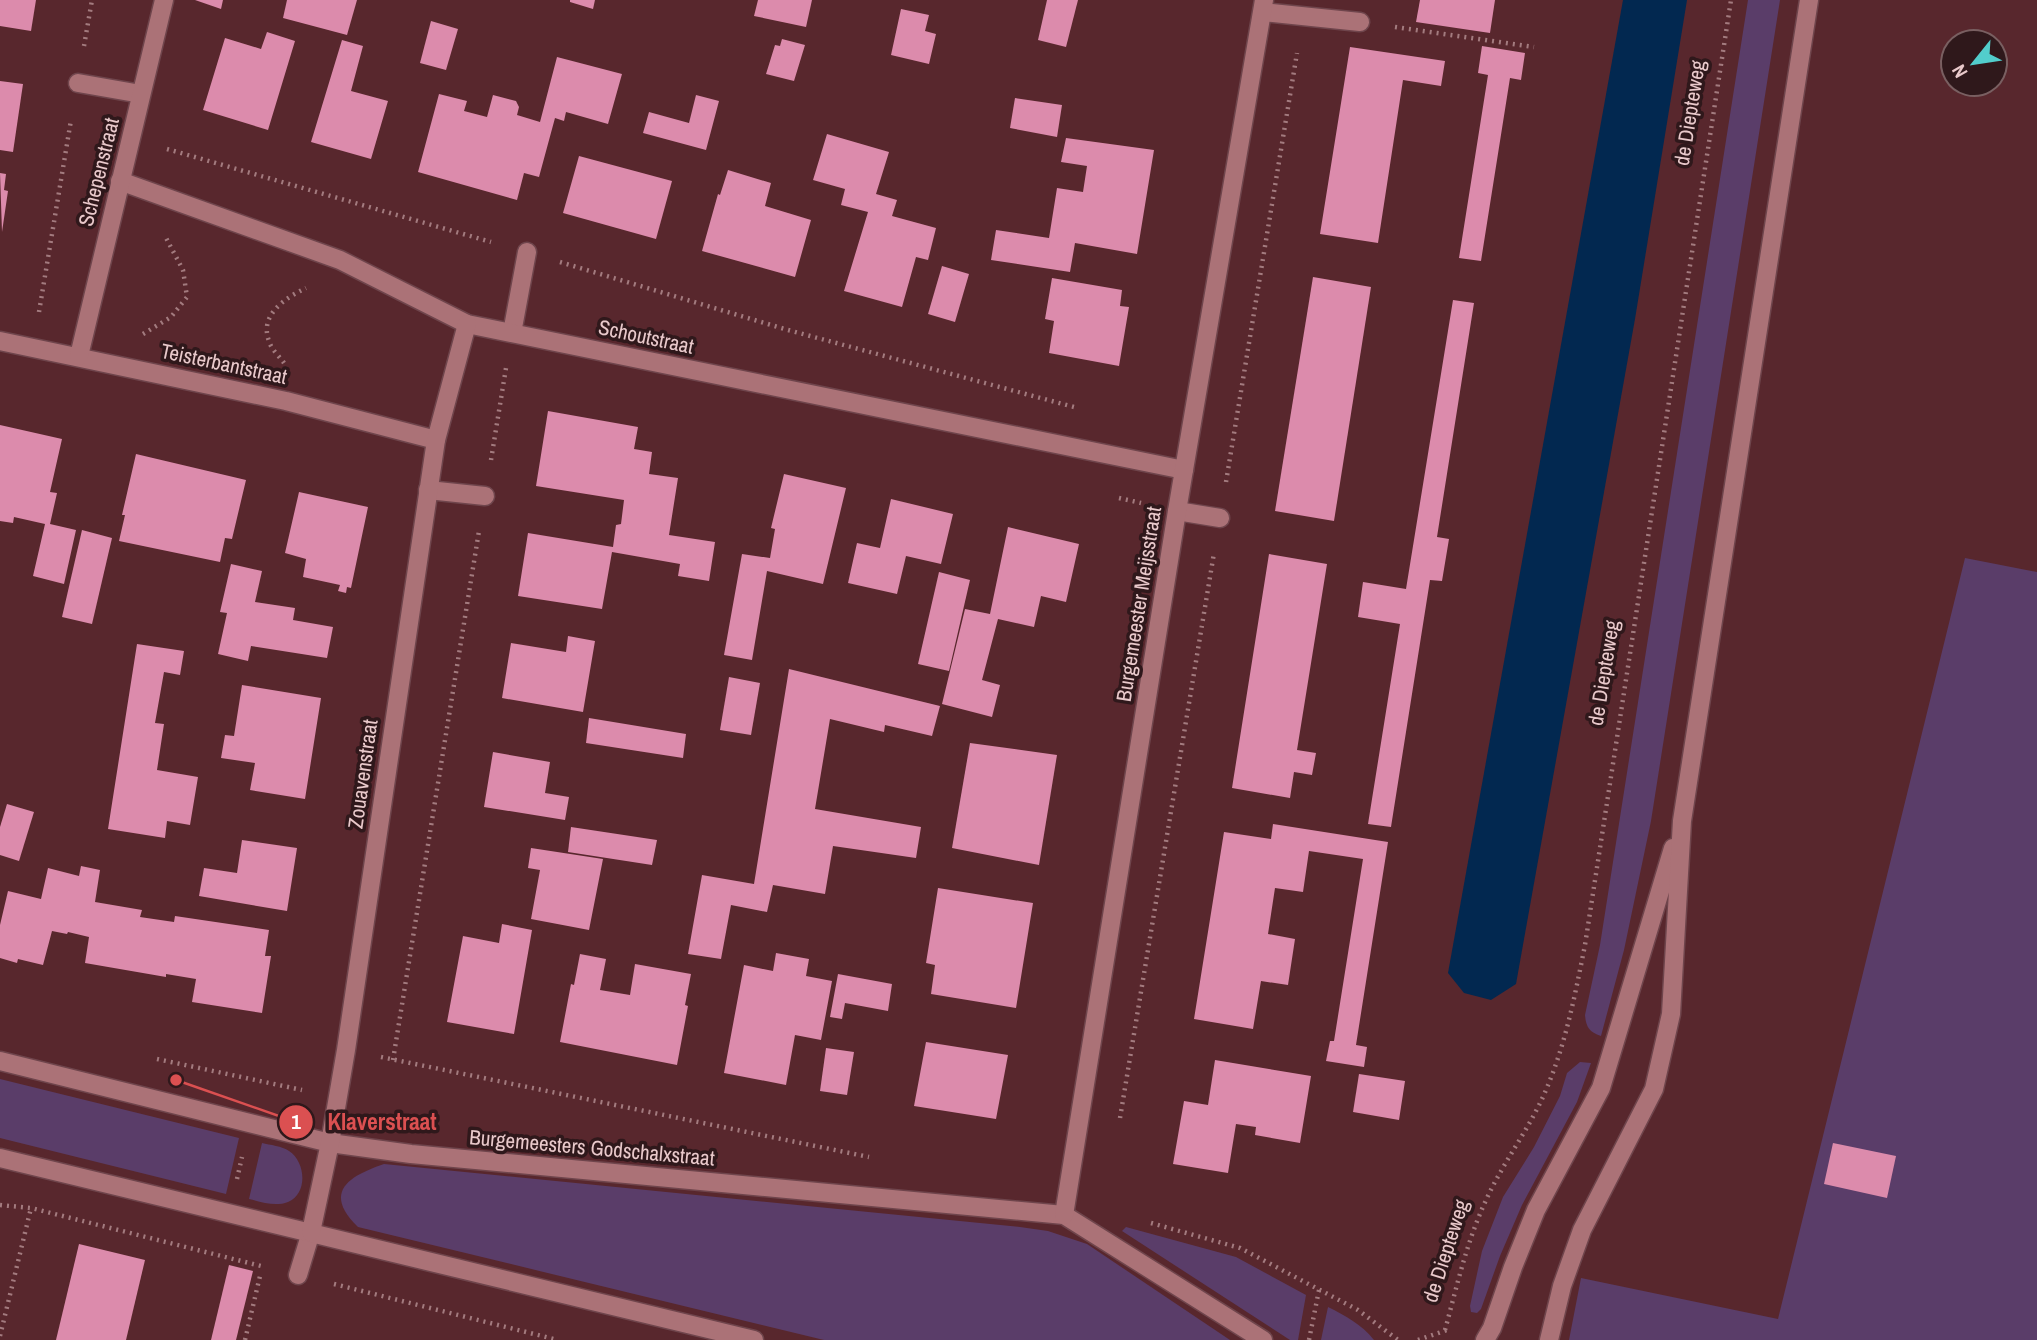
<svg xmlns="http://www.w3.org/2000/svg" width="2037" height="1340" viewBox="0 0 2037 1340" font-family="'Archivo Narrow',sans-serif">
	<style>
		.green { fill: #5a3d69 }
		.water { fill: #022850 }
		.building { fill: #dc8bac }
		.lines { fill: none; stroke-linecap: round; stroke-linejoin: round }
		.service-casing { stroke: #6f454c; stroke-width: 21 }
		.minor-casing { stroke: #6f454c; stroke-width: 21 }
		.tertiary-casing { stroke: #6f454c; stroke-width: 21 }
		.path { stroke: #a37b7f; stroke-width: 4.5; stroke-dasharray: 2 5; stroke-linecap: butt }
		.service { stroke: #ab7277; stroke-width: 18 }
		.minor { stroke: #ab7277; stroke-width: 18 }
		.tertiary { stroke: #ab7277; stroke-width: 18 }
		.labels { text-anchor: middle; stroke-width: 7; stroke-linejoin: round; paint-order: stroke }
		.street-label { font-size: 21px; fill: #e9c9cb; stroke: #2f181b }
		.leader { fill: none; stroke: #db5051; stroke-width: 2.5 }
		.callout-dot { fill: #db5051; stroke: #2f181b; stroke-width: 2.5 }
		.mark-label { font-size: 21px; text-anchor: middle; font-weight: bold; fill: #fff }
		.callout-label { font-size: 23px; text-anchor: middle; font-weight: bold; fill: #db5051; stroke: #2f181b; stroke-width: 7; stroke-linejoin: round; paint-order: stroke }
	</style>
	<rect width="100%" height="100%" fill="#58272d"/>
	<g class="green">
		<path d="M1748 0H1780L1651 821 1624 950 1601 1036C1589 1032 1586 1027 1585 1015L1600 945Z"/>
		<path d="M1965 558 2037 572V1340H1569L1581 1278 1778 1319Z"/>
		<path d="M1580 1062 1591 1063 1577 1102 1522 1205 1500 1256 1481 1309 1477 1313 1471 1312 1470 1306 1482 1251 1503 1197 1534 1147 1560 1096 1567 1073Z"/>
		<path d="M0 1079 239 1138 226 1194 0 1138Z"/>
		<path d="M262 1143C270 1145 282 1146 289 1151 306 1162 308 1194 288 1202 275 1207 262 1202 249 1199Z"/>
		<path d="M384 1164 1020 1227 1048 1231 1087 1244 1230 1340H824L358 1227C322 1192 349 1176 384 1164Z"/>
		<path d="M1126 1227 1236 1257 1306 1295 1298 1340H1290L1122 1231Z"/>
		<path d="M1328 1307C1346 1316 1361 1324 1374 1340H1321Z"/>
	</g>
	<path class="water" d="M1623 0H1687L1635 319 1516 984 1491 1000 1464 993 1448 973Z"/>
	<g class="building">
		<path d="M0 0H36L31 31 0 26Z"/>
		<path d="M195 0H223L221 9Z"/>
		<path d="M287 0H357L347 35 283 18Z"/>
		<path d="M570 0H595L593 9 570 2Z"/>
		<path d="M758 0H812L806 27 754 16Z"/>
		<path d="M1047 0H1078L1066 47 1038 40Z"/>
		<path d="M1420 0H1495L1490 33 1416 22Z"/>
		<path d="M901 9 929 15 925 31 936 34 929 64 891 55Z"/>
		<path d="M431 21 458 29 446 70 420 63Z"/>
		<path d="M267 32 295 41 268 130 203 110 225 38 261 49Z"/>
		<path d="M782 39 805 45 794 81 766 74 775 45 780 46Z"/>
		<path d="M342 40 363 46 351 91 388 101 371 159 311 142Z"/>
		<path d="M1482 46 1525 53 1521 80 1510 78 1481 261 1459 258 1488 75 1478 73Z"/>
		<path d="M1350 47 1445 61 1441 86 1403 80 1378 243 1320 234Z"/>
		<path d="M557 57 622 74 608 124 566 112 564 121 555 118 539 177 524 173 517 200 418 172 439 94 467 101 464 111 487 117 493 95 516 101 519 107 517 115 540 122Z"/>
		<path d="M0 81 23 84 13 152 0 150Z"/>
		<path d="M696 95 719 101 706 150 643 133 649 112 689 123Z"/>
		<path d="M1015 98 1062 105 1057 137 1010 128Z"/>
		<path d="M827 134 889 152 876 194 897 200 892 216 936 228 928 260 916 257 902 307 844 291 868 212 841 205 845 189 813 180Z"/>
		<path d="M1066 138 1154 150 1137 254 1075 243 1070 272 991 260 996 230 1049 238 1057 188 1083 192 1087 166 1061 162Z"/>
		<path d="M579 156 672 181 656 239 563 213Z"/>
		<path d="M728 170 771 183 765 206 811 220 795 277 702 251 718 194 720 195Z"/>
		<path d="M0 173 6 174 4 190 8 191 2 232Z"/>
		<path d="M942 266 969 274 955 322 928 314Z"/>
		<path d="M1313 277 1371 287 1334 521 1275 511Z"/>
		<path d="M1052 278 1122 290 1120 306 1129 307 1119 366 1049 353 1054 321 1045 319Z"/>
		<path d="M1453 300 1474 303 1437 537 1449 539 1442 581 1430 580 1391 827 1368 824 1400 624 1358 617 1363 582 1406 589Z"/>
		<path d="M548 411 638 427 634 449 652 452 649 474 678 478 669 535 715 542 709 581 678 576 680 564 612 552 602 609 518 596 528 533 613 547 616 525 621 524 624 500 536 486Z"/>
		<path d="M0 425 62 439 50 492 57 493 50 524 76 530 64 584 33 576 45 524 14 517 13 523 0 521Z"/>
		<path d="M136 454 246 480 232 539 225 538 220 562 119 541 125 515H122Z"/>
		<path d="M784 474 846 488 823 584 767 571 752 660 724 655 742 554 770 558 775 529 771 528Z"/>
		<path d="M299 492 368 507 351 588 347 587 346 593 338 591 340 585 303 577 306 559 285 553Z"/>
		<path d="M891 499 953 514 941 564 906 556 897 594 848 583 857 543 880 548Z"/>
		<path d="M1008 527 1079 544 1066 602 1041 596 1034 627 998 619 982 680 1000 685 992 717 942 704 965 609 990 614Z"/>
		<path d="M82 530 112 538 92 624 62 617Z"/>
		<path d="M1269 554 1327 564 1297 750 1316 753 1312 775 1294 772 1290 798 1232 788Z"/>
		<path d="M231 564 262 571 255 602 295 608 293 620 333 627 327 658 251 646 248 661 218 654 227 613 220 612Z"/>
		<path d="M939 572 970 580 949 671 918 664Z"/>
		<path d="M568 636 595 641 583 712 502 698 511 643 566 652Z"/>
		<path d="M137 644 184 651 180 675 164 672 155 723 164 724 157 770 198 777 190 825 167 821 165 838 108 829Z"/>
		<path d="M789 669 940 706 932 736 885 725 884 732 830 719 815 809 921 827 916 858 833 846 825 894 773 885 767 912 731 905 721 959 688 954 702 875 754 884Z"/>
		<path d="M729 677 760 683 751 735 720 730Z"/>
		<path d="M242 685 321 698 305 799 250 790 255 763 221 758 225 735 234 736Z"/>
		<path d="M589 718 686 734 683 758 586 743Z"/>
		<path d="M970 743 1057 755 1039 865 952 848Z"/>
		<path d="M493 752 550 762 545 793 569 797 565 820 484 807Z"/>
		<path d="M7 804 34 812 19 861 0 855V827Z"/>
		<path d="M1273 824 1388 842 1356 1045 1367 1047 1364 1067 1326 1061 1330 1041H1334L1363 859 1309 851 1303 892 1275 888 1268 934 1295 939 1288 985 1261 981 1253 1029 1194 1019 1224 832 1271 839Z"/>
		<path d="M571 827 657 840 652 865 568 852Z"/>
		<path d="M242 840 297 848 287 911 199 896 204 868 237 873Z"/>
		<path d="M531 848 603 859 589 930 531 919 540 870 528 868Z"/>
		<path d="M81 866 100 870 95 902 142 910 140 917 174 922 175 916 269 930 265 956H271L262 1013 192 1002 196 979 166 974V977L85 963 89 937 68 932 67 934 52 931 43 965 18 959 17 963 0 958V925L8 891 41 899 48 868 79 876Z"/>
		<path d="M938 888 1033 903 1016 1008 931 994 935 965 926 963Z"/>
		<path d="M502 924 532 930 514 1034 447 1022 463 936 499 943Z"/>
		<path d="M776 953 809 959 806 976 832 981 821 1040 795 1035 786 1085 724 1073 744 965 773 971Z"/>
		<path d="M580 954 606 959 600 990 630 995 635 964 691 974 685 1005 688 1006 677 1065 560 1042 571 984 574 985Z"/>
		<path d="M838 974 892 984 888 1011 845 1003 842 1019 830 1017Z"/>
		<path d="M926 1042 1008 1055 996 1119 914 1106Z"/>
		<path d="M826 1048 854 1052 847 1095 820 1091Z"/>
		<path d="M1215 1060 1311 1076 1300 1143 1255 1135 1256 1127 1236 1124 1228 1173 1173 1164 1184 1101 1208 1105Z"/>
		<path d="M1359 1074 1405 1081 1399 1120 1353 1112Z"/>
		<path d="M1833 1143 1896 1156 1887 1198 1824 1184Z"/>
		<path d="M79 1244 145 1260 126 1340H56Z"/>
		<path d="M229 1265 253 1271 236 1340H211Z"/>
	</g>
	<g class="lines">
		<g class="service-casing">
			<g id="service">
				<path d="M1263 12 1360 22"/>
				<path d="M78 83 141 94"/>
				<path d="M512 333 527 252"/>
				<path d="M428 490 485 496"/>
				<path d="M1177 511 1220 518"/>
				<path d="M298 1275 311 1232"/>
			</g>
		</g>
		<g class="minor-casing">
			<g id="minor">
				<path d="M120 181 340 260 467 324 1184 470"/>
				<path d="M0 341 286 401 436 440"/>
				<path d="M79 356 164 0"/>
				<path d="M0 1061 330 1143 411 1154 1064 1215 1263 1340"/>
				<path d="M0 1158 754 1340"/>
				<path d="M1064 1215 1177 511 1264 0"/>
				<path d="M311 1232 330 1143 346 1050 436 440 467 324"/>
			</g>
		</g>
		<g class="tertiary-casing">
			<g id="tertiary">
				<path d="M1485 1340 1492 1328 1513 1267 1536 1210 1601 1088 1673 848"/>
				<path d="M1549 1340 1562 1286 1582 1230 1654 1089 1671 1014 1682 821 1809 0"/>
			</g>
		</g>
		<g class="path">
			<path d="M1395 27 1534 47"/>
			<path d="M84 46 92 0"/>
			<path d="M167 149 491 242"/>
			<path d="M560 262 788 330 1074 407"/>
			<path d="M39 312 71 120"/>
			<path d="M143 334 171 317 187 297 183 270 165 236"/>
			<path d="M284 363C279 356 271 349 269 341 259 315 285 298 306 288"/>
			<path d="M491 460 506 368"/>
			<path d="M1226 482 1297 53"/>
			<path d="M1119 498 1141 503"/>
			<path d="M381 1057 869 1157"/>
			<path d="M157 1059 302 1090"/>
			<path d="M393 1060 479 531"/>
			<path d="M1120 1118 1214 553"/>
			<path d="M237 1179 242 1157"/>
			<path d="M0 1205 31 1208 265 1267"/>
			<path d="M1151 1223 1240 1248 1358 1310 1398 1340"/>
			<path d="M334 1284 558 1340"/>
			<path d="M1445 1330C1457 1286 1467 1240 1487 1198 1504 1161 1530 1128 1546 1090 1566 1043 1575 995 1585 945L1731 0"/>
			<path d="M0 1336 31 1208"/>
			<path d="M245 1340 260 1276"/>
			<path d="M1309 1340 1319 1290"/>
			<path d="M1418 1340 1447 1330"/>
		</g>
		<use href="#service" class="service"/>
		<use href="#minor" class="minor"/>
		<use href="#tertiary" class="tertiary"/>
	</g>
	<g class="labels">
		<g class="street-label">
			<text transform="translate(1690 113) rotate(-81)" y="7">de Diepteweg</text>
			<text transform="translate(99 172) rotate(-76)" y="7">Schepenstraat</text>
			<text transform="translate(646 337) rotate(12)" y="7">Schoutstraat</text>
			<text transform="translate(224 364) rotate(12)" y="7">Teisterbantstraat</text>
			<text transform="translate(1139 604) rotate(-81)" y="7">Burgemeester Meijsstraat</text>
			<text transform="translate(1604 673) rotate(-81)" y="7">de Diepteweg</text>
			<text transform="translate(363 774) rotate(-82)" y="7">Zouavenstraat</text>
			<text transform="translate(592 1148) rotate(5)" y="7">Burgemeesters Godschalxstraat</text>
			<text transform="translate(1446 1251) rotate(-72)" y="7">de Diepteweg</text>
		</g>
	</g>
	<path class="leader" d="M176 1080L296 1122"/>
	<g class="callout-dot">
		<circle cx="176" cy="1080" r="7"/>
		<circle cx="296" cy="1122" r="18"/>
	</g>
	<g class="mark-label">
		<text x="296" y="1129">1</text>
	</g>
	<g class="callout-label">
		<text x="382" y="1130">Klaverstraat</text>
	</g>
	<g transform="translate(1974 63) rotate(240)"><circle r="33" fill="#2f181b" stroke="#795f61" stroke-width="2"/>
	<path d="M0-5L12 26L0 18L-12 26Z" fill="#52cdcc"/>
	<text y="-10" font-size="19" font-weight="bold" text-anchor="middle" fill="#e9c9cb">N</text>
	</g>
</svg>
